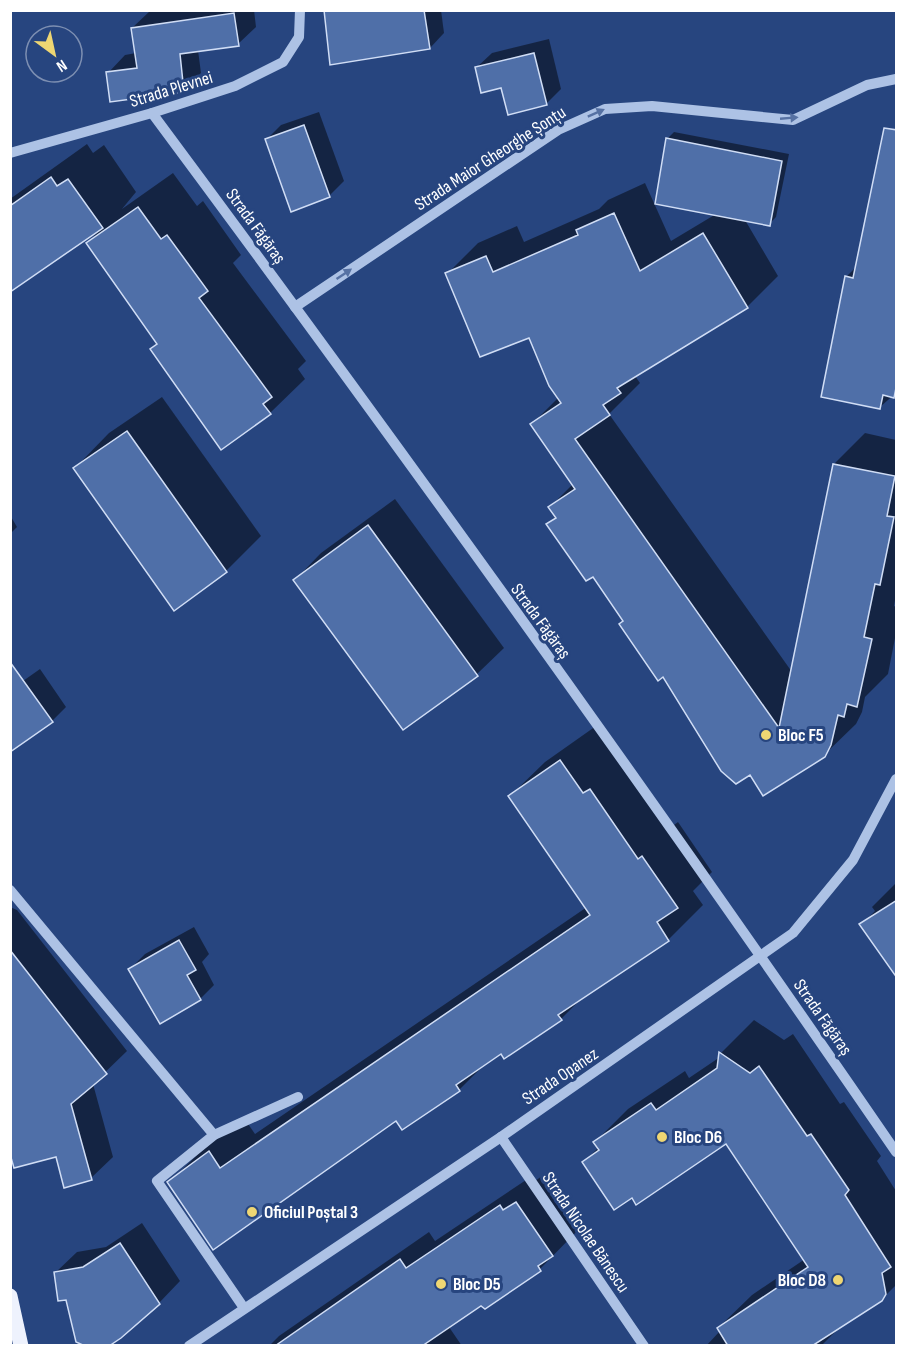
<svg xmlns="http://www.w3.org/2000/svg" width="907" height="1356" viewBox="0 0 907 1356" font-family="'Sofia Sans Condensed',sans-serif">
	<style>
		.shadow { fill: #0007 }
		.building { fill: #4f6fa8; stroke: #d0ddf5; stroke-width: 1.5 }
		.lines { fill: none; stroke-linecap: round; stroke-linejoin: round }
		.minor { stroke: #adc2e5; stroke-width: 10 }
		.major { stroke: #eef2fd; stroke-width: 15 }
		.oneway { fill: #5671a3 }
		.poi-dot { fill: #eed673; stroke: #27457f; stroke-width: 2 }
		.labels { text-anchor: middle; stroke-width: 6; stroke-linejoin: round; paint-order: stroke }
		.street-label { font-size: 18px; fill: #fff; stroke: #27457f }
		.poi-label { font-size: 18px; font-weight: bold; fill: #fff; stroke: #27457f; text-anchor: start }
	</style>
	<rect width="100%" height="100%" fill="#27457f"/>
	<g class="shadow">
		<path d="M254 10 256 27 238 44 198 50 201 73 183 90 108 73 125 55 136 53 132 28 150 11Z"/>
		<path d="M324 10H441L444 33 430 48Z"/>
		<path d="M549 39 561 89 546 104 502 86 477 67 492 53Z"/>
		<path d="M319 112 344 181 329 196 266 140 281 125Z"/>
		<path d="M674 132 789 154 776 217 769 224 745 220 778 276 747 307 635 376 640 383 609 414 792 672 834 464 865 433 896 440V595L894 606 896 607V633L888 674 865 697 862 712 856 724 824 755 750 773 664 675 593 575 548 524 556 516 550 507 573 484 532 424 559 397 530 336 447 274 478 243 517 226 524 242 599 209 608 200 645 183 671 241 716 214 655 202 667 139Z"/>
		<path d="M896 140V393L880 407 846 277 857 266Z"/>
		<path d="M87 144 93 153 104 145 136 192 122 209 173 173 197 206 203 201 241 255 233 263 306 361 298 369 305 379 270 413 158 343 88 243 102 227 10 291V199Z"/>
		<path d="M162 397 261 536 226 571 75 468 109 433Z"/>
		<path d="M395 499 504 648 477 674 295 580 321 553Z"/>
		<path d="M10 515 17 527 10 534Z"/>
		<path d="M10 661 23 681 40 669 66 707 52 721 10 750Z"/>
		<path d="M596 726 674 825 678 822 712 872 693 891 703 905 668 940 584 996 561 1019 488 1061 459 1090 397 1119 169 1183 204 1148 244 1118 255 1134 587 907 510 796 545 762Z"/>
		<path d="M896 883V972L861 925 875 911 872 907Z"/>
		<path d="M10 907 17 910 127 1051 93 1084 113 1157 91 1178 57 1155 10 1145Z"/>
		<path d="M194 927 209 954 202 962 214 985 200 999 130 969 145 954Z"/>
		<path d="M754 1020 784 1040 793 1034 840 1104 844 1102 881 1156 877 1161 896 1191V1285L881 1300 841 1326 821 1346H706L720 1331 718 1328 752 1295 805 1259 726 1142 632 1196 584 1162 599 1147 595 1142 628 1109 685 1071 689 1078 720 1057 721 1053Z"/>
		<path d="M545 1174 581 1227 540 1269 449 1327 462 1346H269L279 1336 429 1232 435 1241 529 1178 532 1183Z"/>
		<path d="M142 1223 180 1281 159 1303 55 1273 77 1252 106 1247Z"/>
	</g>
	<g class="building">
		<path d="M324 10H424L430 49 330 65Z"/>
		<path d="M234 13 239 46 180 54 184 92 110 102 106 72 137 68 131 28Z"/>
		<path d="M534 53 547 105 508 115 501 88 481 93 475 67Z"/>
		<path d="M304 125 330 197 291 212 265 139Z"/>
		<path d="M884 128 897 130V383L894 398 883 395 880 409 821 397 845 276 853 278Z"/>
		<path d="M666 138 782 161 770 226 655 204Z"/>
		<path d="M51 177 57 186 68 179 103 228 10 292V206Z"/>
		<path d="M138 207 161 239 167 235 208 291 199 298 272 397 263 404 271 414 221 450 150 349 157 344 86 243Z"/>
		<path d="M614 213 640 271 703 233 748 308 617 388 621 393 603 405 610 415 575 439 779 728 833 464 895 476 887 516 894 517 880 585 875 584 864 637 872 639 857 707 847 704 844 717 838 715 831 745 825 757 763 796 750 775 736 784 721 771 663 677 658 681 619 624 623 621 593 577 586 581 546 524 556 518 548 507 575 489 530 424 561 403 549 386 529 338 480 357 445 273 486 256 493 272 578 235 576 230Z"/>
		<path d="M127 431 227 572 174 611 73 468Z"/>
		<path d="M368 525 478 676 403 730 293 580Z"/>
		<path d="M10 662 53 722 10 752Z"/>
		<path d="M560 760 583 793 590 789 638 859 642 856 678 908 657 922 669 941 558 1015 562 1020 504 1059 501 1054 456 1085 460 1091 402 1130 396 1121 213 1250 167 1182 209 1151 220 1168 590 915 508 796Z"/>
		<path d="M897 900V978L859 924Z"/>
		<path d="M179 940 196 970 187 975 201 1000 160 1024 128 969Z"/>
		<path d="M10 950 107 1074 71 1104 92 1180 64 1188 56 1157 14 1168 10 1154Z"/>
		<path d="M719 1052 750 1073 759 1066 807 1136 811 1134 849 1190 845 1195 891 1267 882 1273 886 1294 882 1301 812 1346H728L717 1328 808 1267 726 1144 636 1205 632 1198 614 1210 582 1162 599 1150 593 1142 651 1103 656 1110 717 1068Z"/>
		<path d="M516 1202 553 1256 538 1266 541 1271 485 1309 481 1306 422 1346H275L400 1259 406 1268 500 1205 503 1210Z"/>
		<path d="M120 1243 160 1304 121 1338 109 1346H85L76 1342 66 1300 58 1301 54 1272 83 1267Z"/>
	</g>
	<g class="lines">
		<g class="minor">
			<path d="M152 113C406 455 655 801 896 1152"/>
			<path d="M10 153 152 113 235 86 283 62 299 37 300 10"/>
			<path d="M295 307 558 130 605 109 652 106 793 120 867 85 896 79"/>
			<path d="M10 890 214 1135"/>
			<path d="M501 1137 644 1346"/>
			<path d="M244 1308 157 1181 214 1135 298 1097"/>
			<path d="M189 1346 501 1137 793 933 853 860 896 779"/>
		</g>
		<path class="major" d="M10 1296 21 1346"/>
	</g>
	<defs><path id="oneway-solid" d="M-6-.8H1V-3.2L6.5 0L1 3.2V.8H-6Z" transform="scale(1.5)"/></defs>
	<g class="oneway">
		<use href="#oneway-solid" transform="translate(596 113) rotate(-24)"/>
		<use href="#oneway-solid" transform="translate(789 118) rotate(-5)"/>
		<use href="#oneway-solid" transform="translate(344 274) rotate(-34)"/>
	</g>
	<g class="poi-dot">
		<circle cx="766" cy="735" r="6"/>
		<circle cx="662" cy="1137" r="6"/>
		<circle cx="252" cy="1212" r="6"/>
		<circle cx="838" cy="1280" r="6"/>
		<circle cx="441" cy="1284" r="6"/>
	</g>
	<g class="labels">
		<g class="street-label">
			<text transform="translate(171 89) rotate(-17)" y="6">Strada Plevnei</text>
			<text transform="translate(490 158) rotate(-33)" y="6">Strada Maior Gheorghe Șonțu</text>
			<text transform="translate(256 226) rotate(54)" y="6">Strada Făgăraș</text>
			<text transform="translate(541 621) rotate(54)" y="6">Strada Făgăraș</text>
			<text transform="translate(823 1017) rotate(55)" y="6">Strada Făgăraș</text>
			<text transform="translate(560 1076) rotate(-34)" y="6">Strada Opanez</text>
			<text transform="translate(586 1232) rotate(56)" y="6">Strada Nicolae Bănescu</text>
		</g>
		<g class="poi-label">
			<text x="778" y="741">Bloc F5</text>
			<text x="674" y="1143">Bloc D6</text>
			<text x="264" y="1218">Oficiul Poștal 3</text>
			<text x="826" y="1286" text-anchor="end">Bloc D8</text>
			<text x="453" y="1290">Bloc D5</text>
		</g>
	</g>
	<rect width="907" height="1356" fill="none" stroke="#ffffff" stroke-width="24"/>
	<g transform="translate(54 54) rotate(147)"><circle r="28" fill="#27457f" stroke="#7d8fb2" stroke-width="1.5"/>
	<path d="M0-4.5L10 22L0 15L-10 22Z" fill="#eed673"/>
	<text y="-9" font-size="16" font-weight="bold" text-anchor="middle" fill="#ffffff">N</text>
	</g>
</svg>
